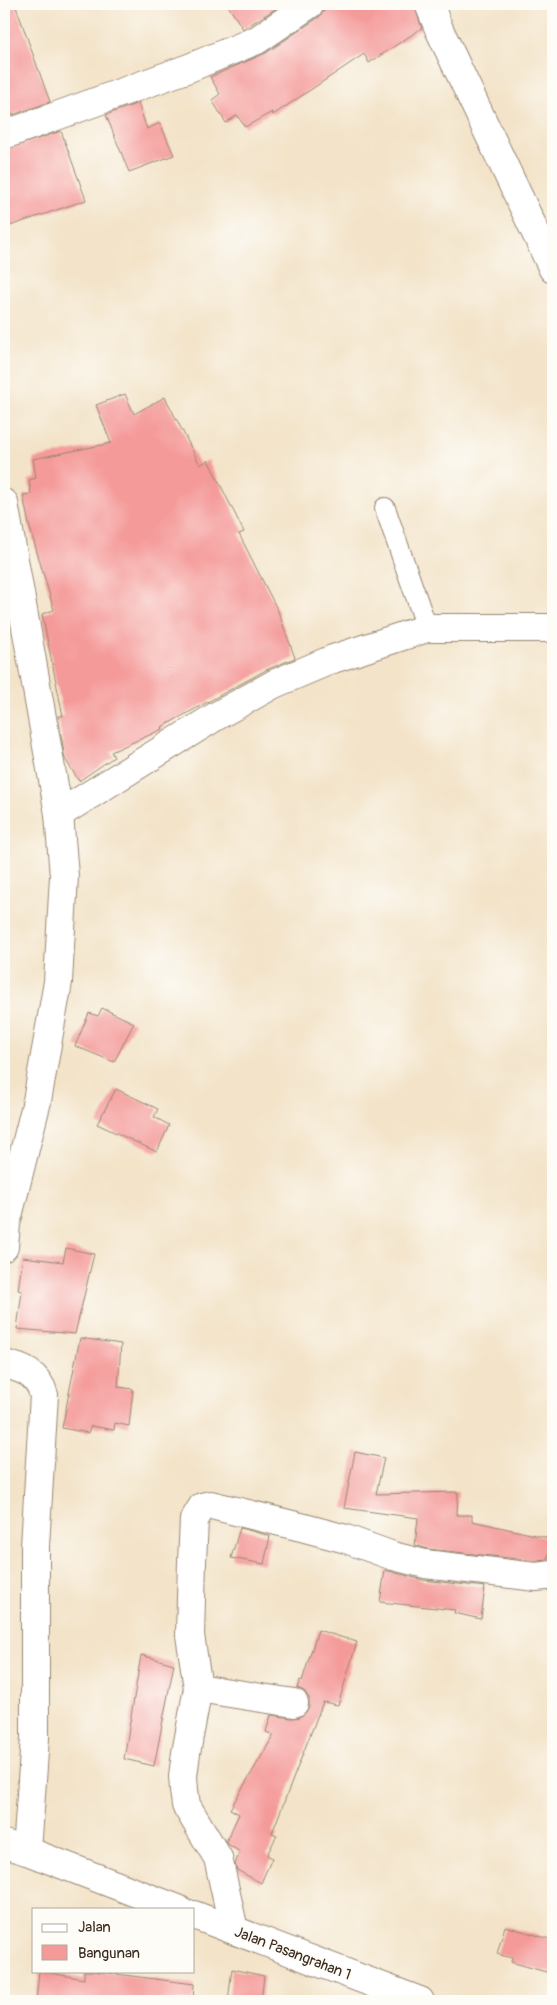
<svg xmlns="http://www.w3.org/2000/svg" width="557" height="2005" viewBox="0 0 557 2005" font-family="Pangolin,sans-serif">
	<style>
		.building { fill: #f49a99 }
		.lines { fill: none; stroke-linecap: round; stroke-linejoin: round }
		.lane-casing { stroke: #978673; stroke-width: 22 }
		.street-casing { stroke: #978673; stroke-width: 30 }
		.lane { stroke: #fff; stroke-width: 20 }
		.street { stroke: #fff; stroke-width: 28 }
		.labels { text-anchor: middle; stroke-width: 4; stroke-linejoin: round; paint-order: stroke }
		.street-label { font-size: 15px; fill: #3b2a1e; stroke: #fdfcf7 }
	</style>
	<rect width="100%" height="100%" fill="#fdfcf7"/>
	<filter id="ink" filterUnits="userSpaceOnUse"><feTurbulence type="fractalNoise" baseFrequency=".02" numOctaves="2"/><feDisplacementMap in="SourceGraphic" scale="10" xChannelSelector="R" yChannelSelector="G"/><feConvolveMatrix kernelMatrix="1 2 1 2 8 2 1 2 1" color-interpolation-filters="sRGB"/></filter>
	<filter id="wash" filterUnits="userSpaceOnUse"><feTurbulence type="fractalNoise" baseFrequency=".0096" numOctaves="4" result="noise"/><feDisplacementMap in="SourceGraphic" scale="20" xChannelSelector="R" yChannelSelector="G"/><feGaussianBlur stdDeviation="1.12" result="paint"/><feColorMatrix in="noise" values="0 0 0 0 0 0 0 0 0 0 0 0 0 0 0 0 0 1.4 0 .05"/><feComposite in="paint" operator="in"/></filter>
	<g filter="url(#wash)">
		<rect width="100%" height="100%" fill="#f3e3c8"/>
		<g id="blocks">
			<g class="building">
				<path d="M4 4H15L50 102 4 118Z"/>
				<path d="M227 4H283L243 29Z"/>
				<path d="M326 4H414L422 28 369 63 364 54 273 115 272 112 245 127 237 115 226 123 212 100 220 94 210 77 266 53 319 17 324 11Z"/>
				<path d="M138 103 147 129 160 123 174 155 129 172 106 115Z"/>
				<path d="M61 131 86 200 4 228V150Z"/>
				<path d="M125 394 134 414 165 397 200 465 208 460 244 532 239 534 278 611 295 658 266 670 162 727 163 729 111 752 114 757 79 781 65 759 58 716H63L42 614 54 610 29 525 23 495 31 494 29 480 36 478 33 459 111 443 96 405Z"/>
				<path d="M102 1008 134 1023 114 1062 75 1046 89 1013 98 1016Z"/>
				<path d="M116 1089 158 1109 154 1117 169 1125 157 1152 97 1124Z"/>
				<path d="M66 1248 94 1254 75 1334 17 1329 22 1291 18 1290 23 1257 63 1262Z"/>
				<path d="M80 1338 121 1344 118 1387 133 1389 129 1426 115 1423 114 1430 91 1426 88 1433 62 1428Z"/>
				<path d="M355 1452 384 1458 376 1494 458 1492 457 1515H472V1521L553 1539 547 1560 536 1561 428 1549 415 1545 418 1518 344 1508Z"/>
				<path d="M240 1528 270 1536 264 1564 231 1558Z"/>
				<path d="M385 1570 423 1580 485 1587 481 1619 454 1613 455 1610 380 1602Z"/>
				<path d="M318 1630 357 1642 338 1705 323 1702 272 1833 277 1835 267 1855 272 1858 261 1883 237 1870 235 1864 240 1852 229 1845 226 1842 239 1814 230 1809 274 1735 266 1732 271 1715 292 1718 300 1717 306 1712 309 1706V1698L304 1691 297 1688 300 1680 302 1681Z"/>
				<path d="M141 1655 174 1664 154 1766 124 1759Z"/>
				<path d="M505 1926 553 1940V1974L511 1962 512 1958 497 1954Z"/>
				<path d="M232 1969 264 1976 261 2001H228Z"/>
				<path d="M39 1971 84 1979V1971H93L194 1984 193 2001H36Z"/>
			</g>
		</g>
	</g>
	<g filter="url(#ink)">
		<use href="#blocks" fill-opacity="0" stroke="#978673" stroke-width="1"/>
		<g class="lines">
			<g class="lane-casing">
				<path id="lane" d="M385 508 427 628"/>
			</g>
			<g class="street-casing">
				<g id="street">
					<path d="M429 4 439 29 553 269"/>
					<path d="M4 135 189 68 257 40 310 4"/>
					<path d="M4 503 59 814 64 876 58 982 37 1101 6 1224 4 1247"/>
					<path d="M59 814 218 715 274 684 333 659 427 628H553"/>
					<path d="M4 1364C23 1368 38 1374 44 1395L35 1546V1738L27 1851"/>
					<path d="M198 1688 294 1703"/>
					<path d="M4 1844 27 1851 178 1909"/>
					<path d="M194 1915 420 2001"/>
					<path d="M234 1930 218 1858 186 1805 184 1790 183 1776 186 1753 198 1688 190 1635 192 1562 194 1520 202 1507 211 1505 301 1527 346 1539 393 1556 425 1564 536 1577 553 1575"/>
				</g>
			</g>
			<use href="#lane" class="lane"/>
			<use href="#street" class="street"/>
		</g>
	</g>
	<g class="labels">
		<g class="street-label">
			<text transform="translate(293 1953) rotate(21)" y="5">Jalan Pasangrahan 1</text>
		</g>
	</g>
	<rect width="557" height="2005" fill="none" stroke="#fdfcf7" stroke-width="20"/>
	<rect x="32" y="1908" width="162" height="65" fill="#fdfcf7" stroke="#afa8a0"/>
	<rect x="42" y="1924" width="25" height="8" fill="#ffffff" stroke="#afa8a0"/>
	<text x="78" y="1932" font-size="15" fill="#3b2a1e">Jalan</text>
	<rect x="42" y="1945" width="25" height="15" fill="#f49a99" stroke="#afa8a0"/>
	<text x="78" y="1958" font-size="15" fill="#3b2a1e">Bangunan</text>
</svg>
